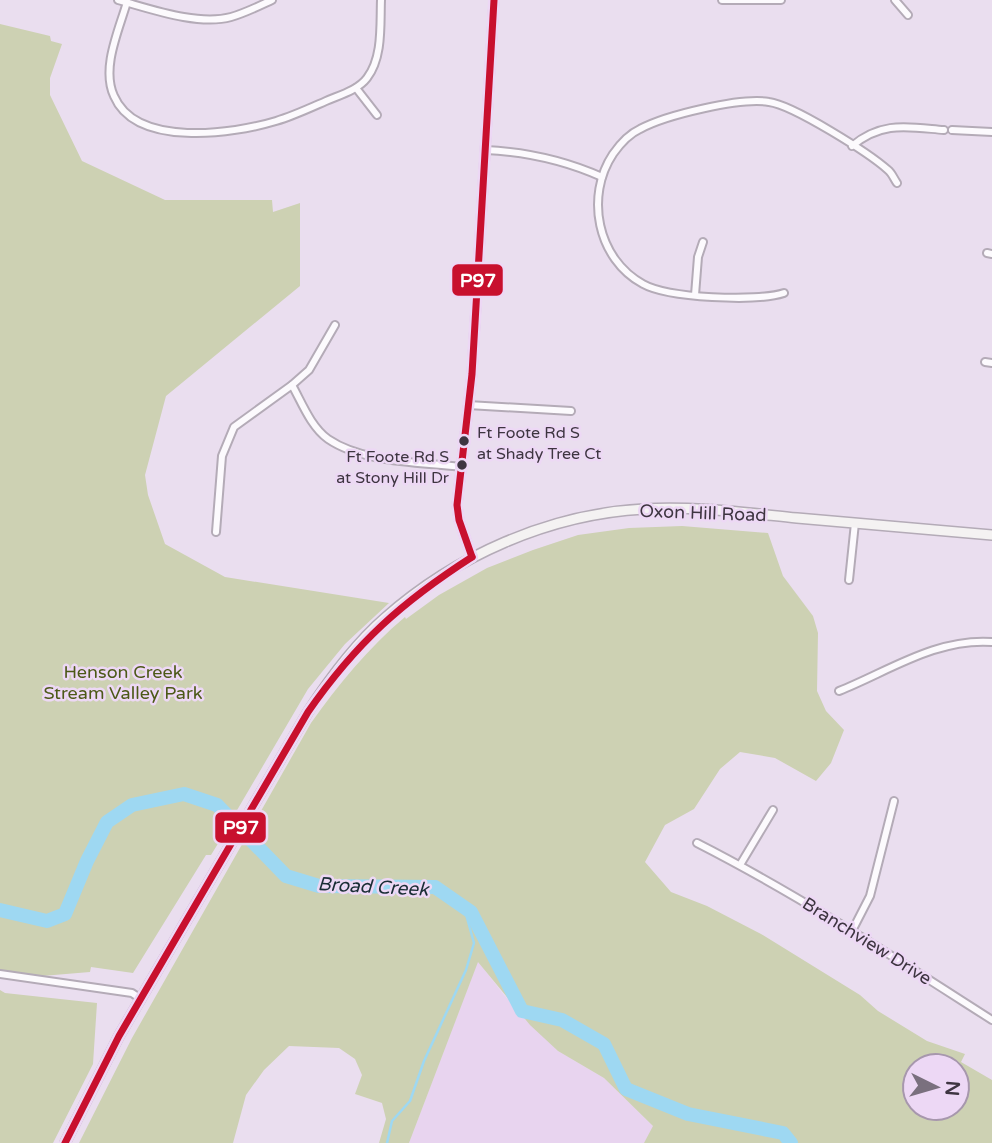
<svg xmlns="http://www.w3.org/2000/svg" width="992" height="1143" viewBox="0 0 992 1143" font-family="'Varela Round',sans-serif">
	<style>
		.built { fill: #e8d4ef }
		.green { fill: #cdd1b3; fill-rule: evenodd }
		.lines { fill: none; stroke-linecap: round; stroke-linejoin: round }
		.stream { stroke: #9ed8f2; stroke-width: 2.5 }
		.river { stroke: #9ed8f2; stroke-width: 14 }
		.minor-casing { stroke: #b4abb7; stroke-width: 10 }
		.tertiary-casing { stroke: #b4abb7; stroke-width: 11 }
		.secondary-casing { stroke: #b4abb7; stroke-width: 12 }
		.minor { stroke: #fcfafd; stroke-width: 6 }
		.tertiary { stroke: #fcfafd; stroke-width: 8 }
		.secondary { stroke: #f4f2f2; stroke-width: 9 }
		.bus-1-casing { stroke: #edd8f5; stroke-width: 12 }
		.bus-1 { stroke: #c8102e; stroke-width: 7 }
		.bus-dot { fill: #3e3541; stroke: #edd8f5; stroke-width: 2.5 }
		.labels { text-anchor: middle; stroke-width: 5; stroke-linejoin: round; paint-order: stroke }
		.bus-label { font-size: 16px; fill: #3e3541; stroke: #edd8f5; text-anchor: start }
		.street-label { font-size: 18px; fill: #3e3541; stroke: #edd8f5 }
		.park-label { font-size: 18px; fill: #4c5917; stroke: #edd8f5 }
		.water-label { font-size: 19px; font-style: italic; fill: #192d35; stroke: #edd8f5 }
		.line-badge { stroke: #edd8f5; stroke-width: 2.5 }
		.badge-label { font-size: 19px; text-anchor: middle; font-weight: bold; fill: #fff }
	</style>
	<rect width="100%" height="100%" fill="#eadeef"/>
	<path class="built" d="M478 961 503 994 558 1051 604 1078 658 1131 653 1143H409Z"/>
	<g class="green">
		<path d="M0 24 50 36 51 41 62 44 50 78V95L82 161 165 200H272L273 212 300 203V286L166 396 145 475 148 495 165 544 225 577 389 603 345 644 308 689 226 829 223 827 216 838 219 842 211 855H206L133 973 91 967 90 972 42 976 0 973Z"/>
		<path d="M682 526 768 533 783 576 813 616 818 633 817 691 826 711 844 730 831 763 816 781 775 758 740 752 720 769 694 809 665 825 645 862 671 892 707 906 761 934 860 995 878 1011 927 1041 965 1054 961 1062 992 1080V1143H644L653 1126 604 1078 558 1051 530 1025 478 962 409 1143H379L386 1119 382 1103 355 1094 362 1075 355 1059 339 1048 289 1046 264 1070 246 1095 233 1143H79L132 1038 311 723C339 684 368 648 405 617L406 619 439 595 487 568 533 550 578 535 629 528ZM957 1066V1108H915V1066Z"/>
		<path d="M0 990 5 993 97 1003 93 1064 53 1143H0Z"/>
	</g>
	<g class="lines">
		<path class="stream" d="M387 1143 392 1121 410 1101 424 1061 466 970 474 943 464 907"/>
		<path class="river" d="M0 910 47 921 65 914 87 861 107 822 132 805 184 794 217 805 286 876 319 886 435 887 471 912 522 1011 562 1020 604 1044 626 1089 688 1114 783 1133 791 1143"/>
		<g class="minor-casing">
			<g id="minor">
				<path d="M118 0C151 9 198 26 231 17 245 13 259 6 272 0"/>
				<path d="M722 0H781"/>
				<path d="M895 0 908 15"/>
				<path d="M127 2C119 30 101 68 114 96 136 148 233 134 276 121 293 116 310 108 326 101 340 95 358 90 367 78 383 57 380 25 381 0"/>
				<path d="M356 88 377 115"/>
				<path d="M952 130 992 132"/>
				<path d="M852 146C882 121 907 127 944 130"/>
				<path d="M486 150C528 152 564 160 602 177"/>
				<path d="M987 253 992 254"/>
				<path d="M784 293C756 302 668 298 643 284 597 259 585 196 613 154 620 144 629 134 640 129 666 115 741 97 769 102 793 105 869 153 888 170 892 173 894 179 897 183"/>
				<path d="M695 295 698 257 703 242"/>
				<path d="M985 362 992 363"/>
				<path d="M292 385C302 403 311 427 328 439 363 463 420 462 461 467"/>
				<path d="M468 405 571 411"/>
				<path d="M216 532 222 456 234 427 292 385 309 370 335 325"/>
				<path d="M849 580 855 523"/>
				<path d="M839 691C889 671 936 638 992 642"/>
				<path d="M697 843C799 895 895 958 992 1020"/>
				<path d="M740 865 773 810"/>
				<path d="M852 931 870 896 894 801"/>
				<path d="M0 974 132 993 141 999"/>
			</g>
		</g>
		<g class="tertiary-casing">
			<path id="tertiary" d="M472 557 459 520 457 505 472 374 494 0"/>
		</g>
		<g class="secondary-casing">
			<path id="secondary" d="M65 1143 119 1036 308 712C330 678 354 645 385 618 455 556 549 514 644 509 695 506 746 513 797 518 862 524 927 529 992 535"/>
		</g>
		<use href="#minor" class="minor"/>
		<use href="#tertiary" class="tertiary"/>
		<use href="#secondary" class="secondary"/>
		<g class="bus-1-casing">
			<g id="bus-1">
				<path d="M472 557 459 520 457 505 472 374 494 0"/>
				<path d="M65 1143 119 1036 308 712C356 643 402 602 472 557"/>
			</g>
		</g>
		<use href="#bus-1" class="bus-1"/>
	</g>
	<g class="bus-dot">
		<circle cx="464" cy="441" r="6"/>
		<circle cx="462" cy="465" r="6"/>
	</g>
	<g class="labels">
		<g class="bus-label">
			<text x="477" y="438">Ft Foote Rd S<tspan x="477" dy="21">at Shady Tree Ct</tspan></text>
			<text x="449" y="462" text-anchor="end">Ft Foote Rd S<tspan x="449" dy="21">at Stony Hill Dr</tspan></text>
		</g>
		<g class="street-label">
			<text transform="translate(703 513) rotate(2)" y="6">Oxon Hill Road</text>
			<text transform="translate(867 941) rotate(32)" y="6">Branchview Drive</text>
		</g>
		<g class="park-label">
			<text x="123" y="678">Henson Creek<tspan x="123" dy="21">Stream Valley Park</tspan></text>
		</g>
		<g class="water-label">
			<text transform="translate(373 886) rotate(3)" y="7">Broad Creek</text>
		</g>
	</g>
	<g class="line-badge">
		<rect x="451" y="263" width="53" height="34" rx="7" fill="#c8102e"/>
		<rect x="214" y="811" width="53" height="33" rx="7" fill="#c8102e"/>
	</g>
	<g class="badge-label">
		<text x="478" y="287">P97</text>
		<text x="241" y="834">P97</text>
	</g>
	<g transform="translate(936 1087) rotate(95)"><circle r="33" fill="#edd8f5" stroke="#a797ad" stroke-width="2"/>
	<path d="M0-5L12 26L0 18L-12 26Z" fill="#7a707e"/>
	<text y="-10" font-size="19" font-weight="bold" text-anchor="middle" fill="#3e3541">N</text>
	</g>
</svg>
